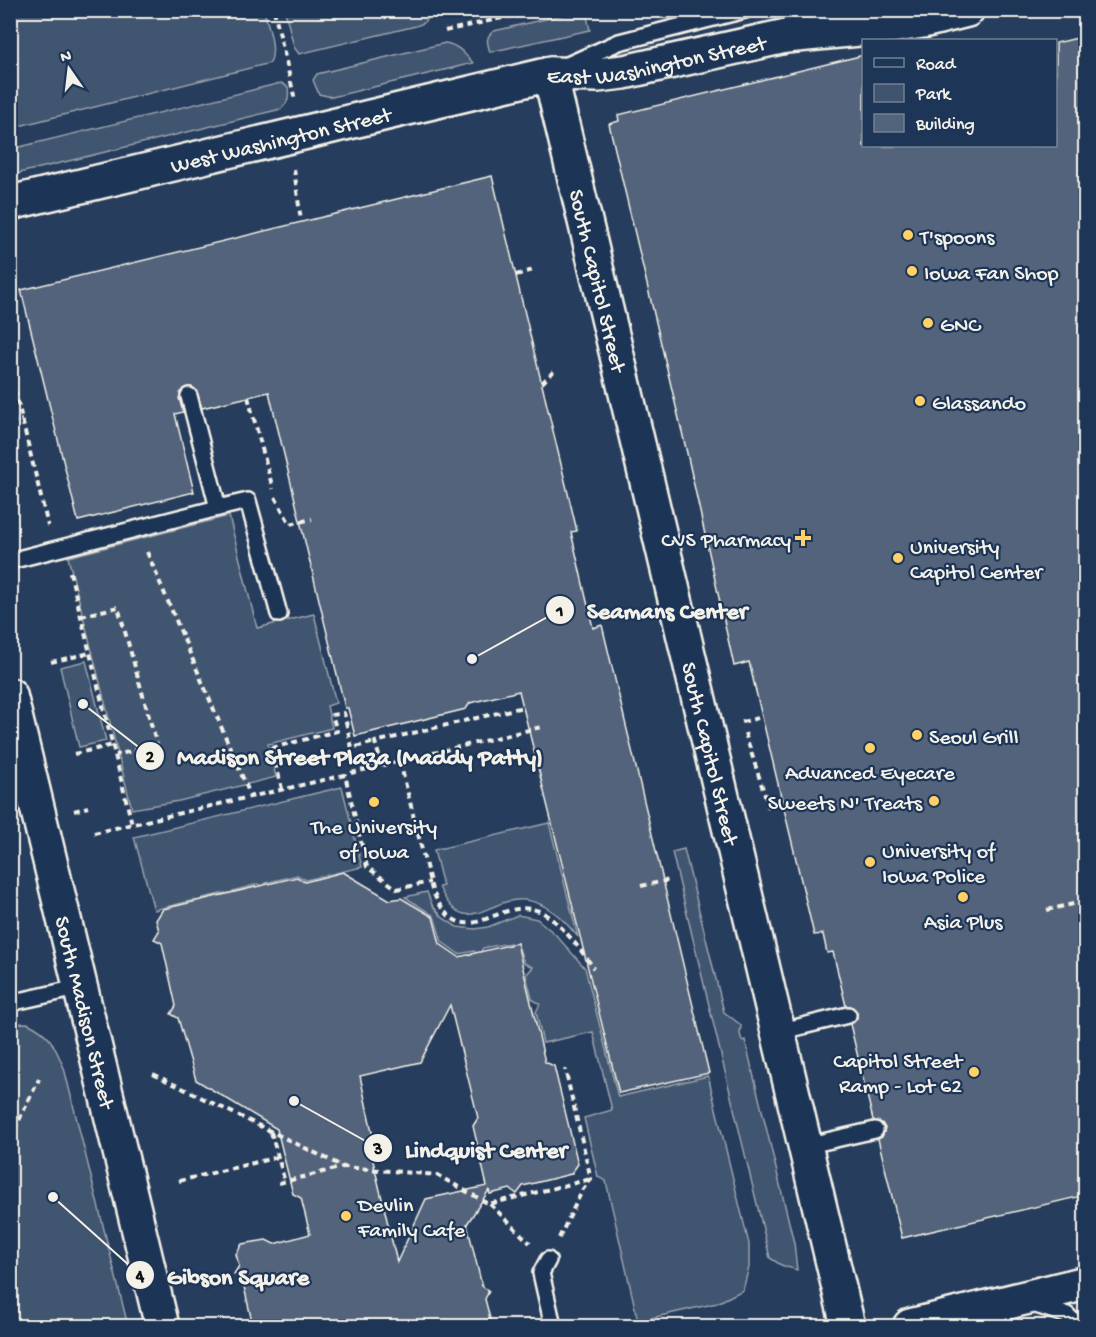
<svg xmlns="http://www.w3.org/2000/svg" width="1096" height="1337" viewBox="0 0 1096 1337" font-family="'Gochi Hand',sans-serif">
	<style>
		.green { fill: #40546f; stroke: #9aa2ac; stroke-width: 1.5 }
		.building { fill: #52647b; stroke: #f4f1e8; stroke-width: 1.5; fill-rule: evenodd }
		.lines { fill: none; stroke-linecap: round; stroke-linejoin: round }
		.lane-casing { stroke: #f4f1e8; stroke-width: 20 }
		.secondary-casing { stroke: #f4f1e8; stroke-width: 38 }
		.primary-casing { stroke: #f4f1e8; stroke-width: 38 }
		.path { stroke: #f4f1e8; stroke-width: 4; stroke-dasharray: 6 4.5; stroke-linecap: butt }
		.lane { stroke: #1d3557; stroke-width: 15 }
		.secondary { stroke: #1d3557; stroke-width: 33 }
		.primary { stroke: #1d3557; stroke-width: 33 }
		.poi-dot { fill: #ffd166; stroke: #1d3557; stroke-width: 2 }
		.labels { text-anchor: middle; stroke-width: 4.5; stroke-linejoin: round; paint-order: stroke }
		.street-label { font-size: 22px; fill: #f4f1e8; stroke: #1d3557 }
		.poi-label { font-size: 22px; fill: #f4f1e8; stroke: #1d3557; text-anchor: start }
		.leader { fill: none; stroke: #f4f1e8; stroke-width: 2 }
		.callout-dot { fill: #f4f1e8; stroke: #1d3557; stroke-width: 2 }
		.mark-label { font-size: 18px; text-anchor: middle; font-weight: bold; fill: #111 }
		.callout-label { font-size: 24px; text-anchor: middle; font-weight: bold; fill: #f4f1e8; stroke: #1d3557; stroke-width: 4.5; stroke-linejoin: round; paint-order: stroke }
	</style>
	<rect width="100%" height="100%" fill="#263d5d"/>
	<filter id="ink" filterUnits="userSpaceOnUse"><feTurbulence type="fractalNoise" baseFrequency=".0167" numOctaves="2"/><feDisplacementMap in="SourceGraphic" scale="12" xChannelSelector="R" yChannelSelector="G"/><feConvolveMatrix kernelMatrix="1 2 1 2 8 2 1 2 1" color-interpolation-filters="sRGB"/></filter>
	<g filter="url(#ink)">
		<g class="green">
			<path d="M11 10 264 11C268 26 277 48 270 63L11 128Z"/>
			<path d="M427 11 428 17 424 23 416 26 299 54 294 47 285 11Z"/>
			<path d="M580 11 586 12 590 30 490 52C487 42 485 37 494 31Z"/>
			<path d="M445 43C458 45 464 53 473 63L332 97 319 94 313 80 317 74Z"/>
			<path d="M281 83 288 87C289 97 289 102 281 109L11 175V149Z"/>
			<path d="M229 516 257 628 314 614 336 703 327 706 332 728 268 744 276 777 179 801 132 809 68 557Z"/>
			<path d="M86 661 106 741 79 747 60 667Z"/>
			<path d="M342 787 362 867 306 880 297 875 266 883 263 888 258 884 233 891 230 897 225 893 203 898 199 904 194 900 154 910 134 837Z"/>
			<path d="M549 823 578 937C564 920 550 904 526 900 489 895 465 943 439 887L443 886 434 850Z"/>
			<path d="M684 849 724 1012 741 1025 740 1034 742 1041 745 1040 794 1243 797 1270 781 1265 770 1258 672 852Z"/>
			<path d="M427 892 432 905 443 918 457 927 475 929 488 927 518 915 537 919 555 934 585 968 618 1097 708 1076 749 1244V1267L743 1290 717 1303 638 1321 606 1181 598 1177 584 1118 612 1110 593 1032 543 1043 536 1012 540 1004 532 999 526 975 533 967 524 963 519 948 510 943 483 948 479 955 474 951 459 954 442 942 434 916 405 897Z"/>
			<path d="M27 1023C51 1034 54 1045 64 1068L128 1326H11V1024Z"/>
		</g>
		<g class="building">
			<path d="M1086 36V1195L902 1238 878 1139 882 1137 885 1128 882 1123 873 1120 850 1024 857 1018V1012L851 1006H846L833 952 827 953 823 934 814 935 749 662 734 666 687 453 609 124 619 121 618 115 864 55V146H1056V43Z"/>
			<path d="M492 176 577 531 571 532 593 628 602 625 709 1073 619 1093 519 691 470 703 466 709 355 736 348 708H345L269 392 202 408 195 389 191 387 183 389 179 398 183 412 175 414 194 492 78 521 21 290Z"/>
			<path d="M343 872 390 900 401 898 433 917 440 944 459 957 517 943 545 1062 554 1066 578 1164 571 1174 523 1186 517 1194 510 1189 490 1194 489 1190 467 1224 482 1286 489 1291 485 1299 492 1326H253L242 1278 234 1274 239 1266 236 1254 242 1244 266 1240 274 1244 310 1234 301 1198 293 1194 277 1129 196 1080 178 1018 171 1014 176 1006 162 943 154 939 159 931 156 920 163 909 297 877 305 882ZM450 1005 478 1118 473 1126 487 1186 426 1199 397 1262 369 1144 373 1137 360 1076 420 1062Z"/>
		</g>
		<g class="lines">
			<g class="lane-casing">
				<g id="lane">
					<path d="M563 67 619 42 745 10"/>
					<path d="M218 508 248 501 279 614"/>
					<path d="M10 561 218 508 189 396"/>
					<path d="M10 1003 82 987"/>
					<path d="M778 1032 848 1015"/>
					<path d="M805 1146 875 1130"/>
					<path d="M548 1260 541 1273 553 1326"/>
					<path d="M1030 1303 1067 1315 1078 1326"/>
				</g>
			</g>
			<g class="secondary-casing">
				<g id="secondary">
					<path id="s1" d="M550 74 848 1326"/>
					<path id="s2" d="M10 203 550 74 598 75 624 72 786 36 891 26 923 21 967 10"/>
					<path id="s3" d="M10 695 162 1326"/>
				</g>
			</g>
			<g class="primary-casing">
				<path id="primary" d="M910 1326 1086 1283"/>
			</g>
			<g class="path">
				<path d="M274 10 295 100"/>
				<path d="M439 10V11"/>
				<path d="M445 31 537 10"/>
				<path d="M294 169 301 221"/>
				<path d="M516 275 533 270"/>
				<path d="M10 370 48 526"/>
				<path d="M542 383 555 370"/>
				<path d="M248 397 273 489"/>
				<path d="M10 422 22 420"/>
				<path d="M275 497 290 524 312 519"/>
				<path d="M147 552 251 797"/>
				<path d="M70 572 132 824"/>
				<path d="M81 616 118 607 157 745 116 755"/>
				<path d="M51 662 90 653"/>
				<path d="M742 722 763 717"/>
				<path d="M745 733 769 808"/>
				<path d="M74 754 113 745"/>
				<path d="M400 762 432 890C463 960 495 895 539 911 559 919 581 951 594 968"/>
				<path d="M382 766 375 742 523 707"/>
				<path d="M351 773 541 727"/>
				<path d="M282 789 272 748 337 731 332 715 344 713 352 748 375 742"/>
				<path d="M74 811 88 807"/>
				<path d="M94 833 345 775 367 867 397 889 430 882"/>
				<path d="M641 886 670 880"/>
				<path d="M1047 910 1086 901"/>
				<path d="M10 969H13"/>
				<path d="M153 1074 344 1167 437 1175 489 1204 591 1179"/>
				<path d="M271 1132 285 1182"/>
				<path d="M10 1139 39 1079"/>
				<path d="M179 1181 278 1157"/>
				<path d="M279 1183 343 1167"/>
				<path d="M490 1204 530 1243"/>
				<path d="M559 1238 583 1189 591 1179 565 1069"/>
				<path d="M10 1318 19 1326"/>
			</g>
			<use href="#lane" class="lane"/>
			<use href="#secondary" class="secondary"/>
			<use href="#primary" class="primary"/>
		</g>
	</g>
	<g class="poi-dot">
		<circle cx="908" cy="235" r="6"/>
		<circle cx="912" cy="271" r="6"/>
		<circle cx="928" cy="323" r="6"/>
		<circle cx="920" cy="401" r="6"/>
		<path d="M800 529h6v6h6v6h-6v6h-6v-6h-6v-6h6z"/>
		<circle cx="898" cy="558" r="6"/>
		<circle cx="917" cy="735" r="6"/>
		<circle cx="870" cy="748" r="6"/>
		<circle cx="934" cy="801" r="6"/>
		<circle cx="374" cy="802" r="6"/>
		<circle cx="870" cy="862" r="6"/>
		<circle cx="963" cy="897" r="6"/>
		<circle cx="974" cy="1072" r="6"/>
		<circle cx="346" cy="1216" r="6"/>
	</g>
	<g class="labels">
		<g class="street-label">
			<text dy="8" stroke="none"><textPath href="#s2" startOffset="663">East Washington Street</textPath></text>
			<text dy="8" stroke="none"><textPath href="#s2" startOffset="278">West Washington Street</textPath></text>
			<text dy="8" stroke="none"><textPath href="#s1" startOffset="212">South Capitol Street</textPath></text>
			<text dy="8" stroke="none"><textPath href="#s1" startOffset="698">South Capitol Street</textPath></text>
			<text dy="8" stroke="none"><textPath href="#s3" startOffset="326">South Madison Street</textPath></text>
		</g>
		<g class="poi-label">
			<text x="920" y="243">T'spoons</text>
			<text x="924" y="279">Iowa Fan Shop</text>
			<text x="940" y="331">GNC</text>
			<text x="932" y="409">Glassando</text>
			<text x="791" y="546" text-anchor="end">CVS Pharmacy</text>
			<text x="910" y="553">University<tspan x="910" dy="25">Capitol Center</tspan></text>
			<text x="929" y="743">Seoul Grill</text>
			<text x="870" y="779" text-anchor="middle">Advanced Eyecare</text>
			<text x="922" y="809" text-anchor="end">Sweets N' Treats</text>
			<text x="374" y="833" text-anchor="middle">The University<tspan x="374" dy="25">of Iowa</tspan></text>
			<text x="882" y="857">University of<tspan x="882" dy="25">Iowa Police</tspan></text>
			<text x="963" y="928" text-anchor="middle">Asia Plus</text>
			<text x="962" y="1067" text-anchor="end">Capitol Street<tspan x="962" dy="25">Ramp - Lot 62</tspan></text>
			<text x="358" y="1211">Devlin<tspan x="358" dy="25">Family Cafe</tspan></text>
		</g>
	</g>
	<path class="leader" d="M472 659L560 610M83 704L150 756M294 1101L378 1148M53 1197L140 1275"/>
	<g class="callout-dot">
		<circle cx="472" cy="659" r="6"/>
		<circle cx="83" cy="704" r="6"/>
		<circle cx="294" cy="1101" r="6"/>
		<circle cx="53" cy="1197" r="6"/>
		<circle cx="560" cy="610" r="15"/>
		<circle cx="150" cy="756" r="15"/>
		<circle cx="378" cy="1148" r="15"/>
		<circle cx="140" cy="1275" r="15"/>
	</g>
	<g class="mark-label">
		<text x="560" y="616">1</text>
		<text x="150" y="762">2</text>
		<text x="378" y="1154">3</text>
		<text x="140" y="1281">4</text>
	</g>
	<g class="callout-label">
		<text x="667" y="618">Seamans Center</text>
		<text x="360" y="764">Madison Street Plaza (Maddy Patty)</text>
		<text x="486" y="1157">Lindquist Center</text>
		<text x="238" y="1284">Gibson Square</text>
	</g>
	<rect width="1096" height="1337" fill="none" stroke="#1d3557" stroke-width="36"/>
	<rect x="18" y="18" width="1060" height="1301" fill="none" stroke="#f4f1e8" stroke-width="2" filter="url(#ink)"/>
	<rect x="862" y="39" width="195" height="108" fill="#1d3557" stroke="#738091" stroke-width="1.5"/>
	<rect x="874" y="58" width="30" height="9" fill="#1d3557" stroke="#738091" stroke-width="1.5"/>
	<text x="916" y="69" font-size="18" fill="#f4f1e8">Road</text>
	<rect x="874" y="84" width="30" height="18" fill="#40546f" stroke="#738091" stroke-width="1.5"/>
	<text x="916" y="99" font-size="18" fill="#f4f1e8">Park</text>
	<rect x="874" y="114" width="30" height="18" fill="#52647b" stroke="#738091" stroke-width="1.5"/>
	<text x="916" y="129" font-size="18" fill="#f4f1e8">Building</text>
	<g transform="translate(69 69) rotate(346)" stroke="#1d3557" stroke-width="4.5" paint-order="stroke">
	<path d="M0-4.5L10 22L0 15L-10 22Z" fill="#f4f1e8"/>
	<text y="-9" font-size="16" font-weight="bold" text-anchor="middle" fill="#f4f1e8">N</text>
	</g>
</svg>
